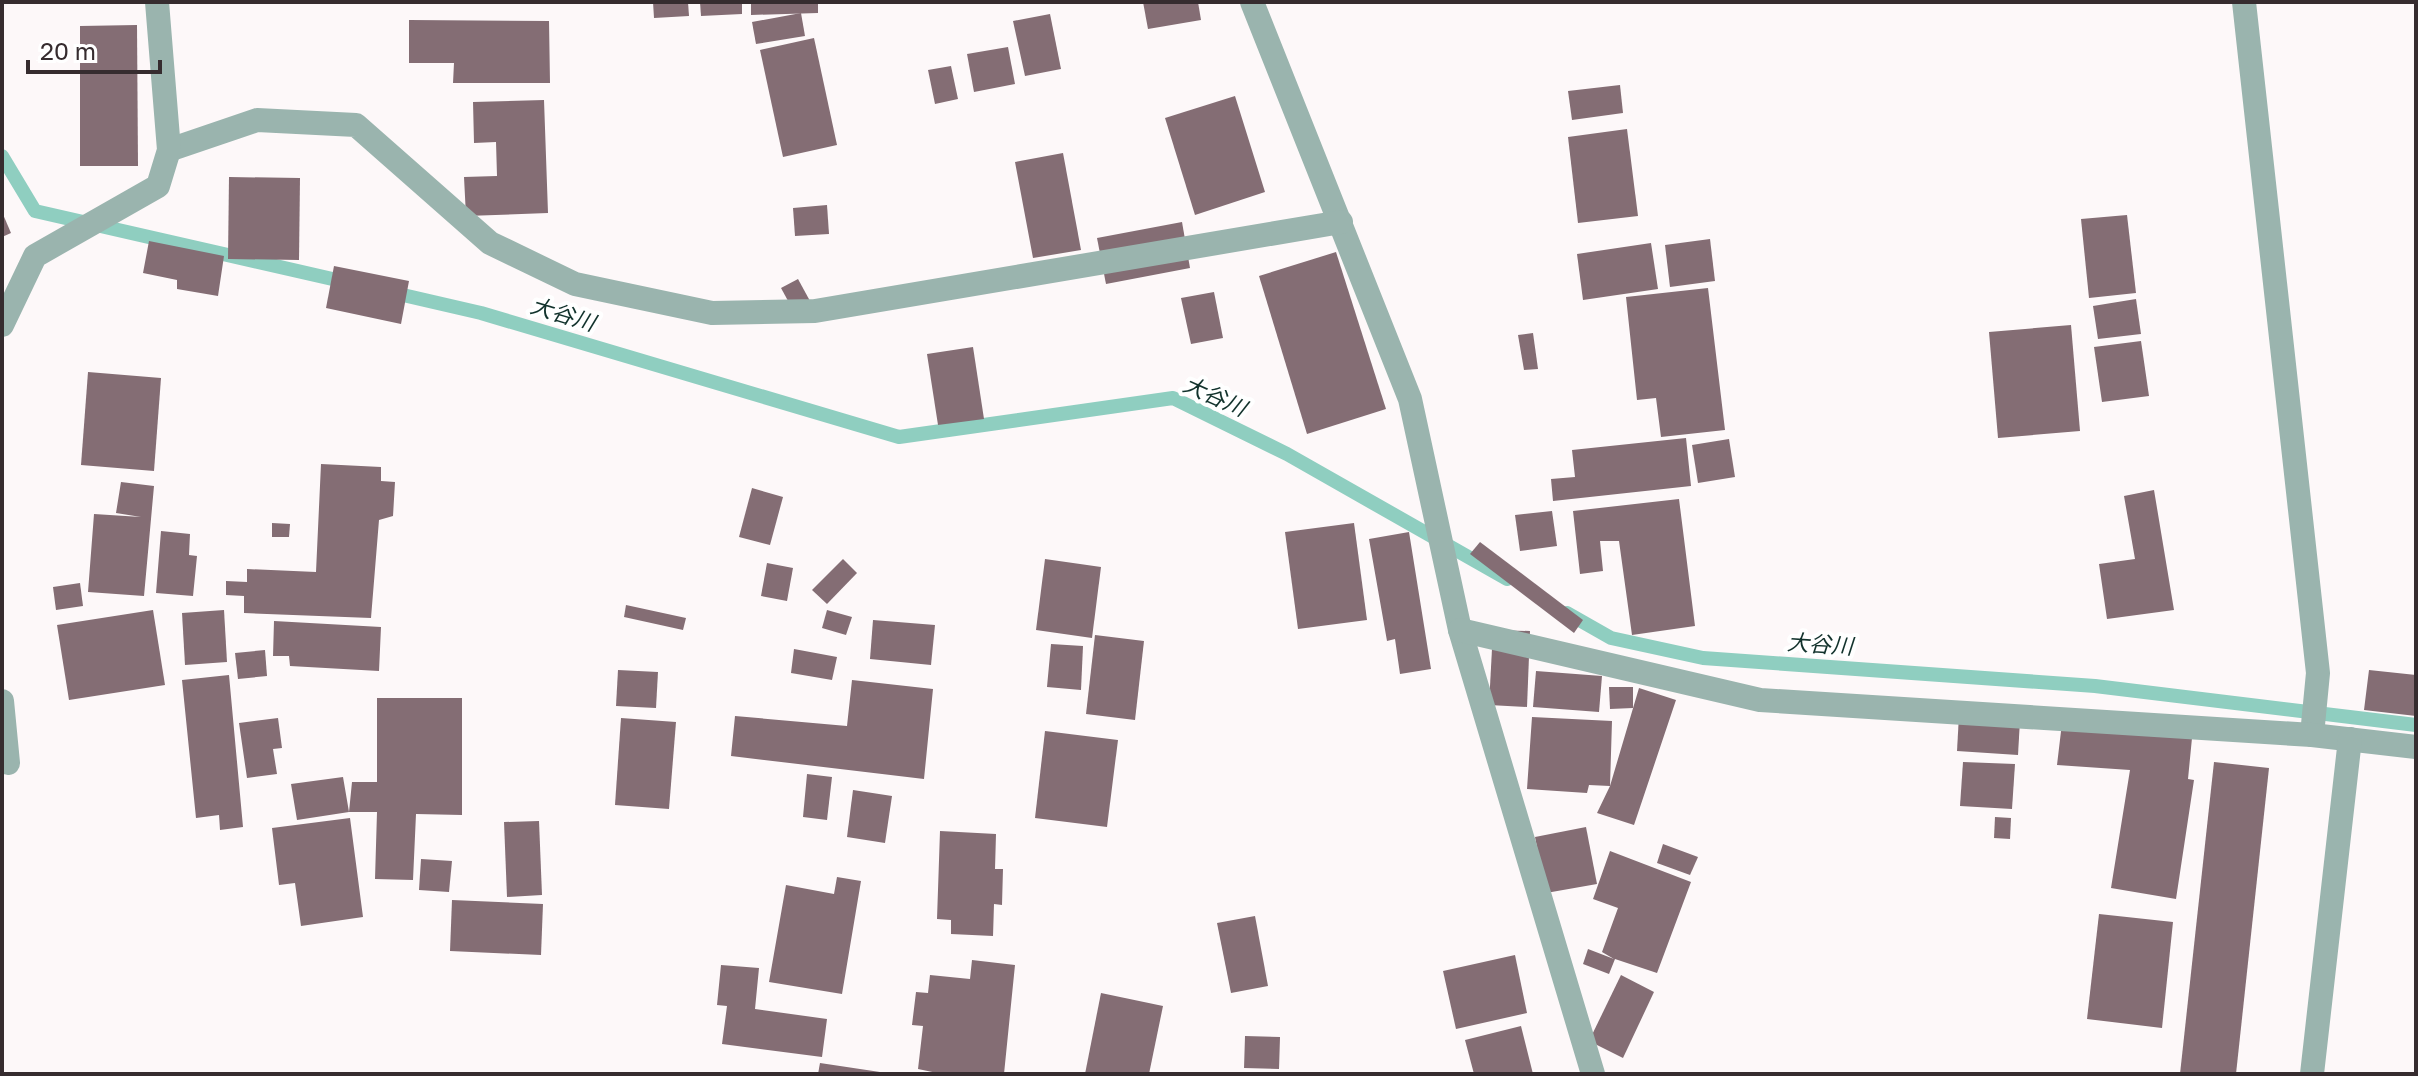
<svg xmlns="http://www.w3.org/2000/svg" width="2418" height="1076" viewBox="0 0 2418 1076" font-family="'Golos Text','Noto Sans JP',sans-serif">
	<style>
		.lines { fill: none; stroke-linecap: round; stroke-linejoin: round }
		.stream { stroke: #8fcec0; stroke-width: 14 }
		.building { fill: #846d74 }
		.minor { stroke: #9ab4ae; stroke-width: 24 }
		.labels { text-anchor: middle; stroke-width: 8; stroke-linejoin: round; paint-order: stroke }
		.water-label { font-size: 22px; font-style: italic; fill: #12322c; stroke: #fff }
	</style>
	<rect width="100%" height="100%" fill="#fdf8f9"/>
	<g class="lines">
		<g class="stream">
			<path d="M2 156 35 211 350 283"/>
			<path d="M390 292 481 313 899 437 1173 398 1287 454 1507 579"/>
			<path d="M1567 613 1611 638 1703 658 2095 686 2416 725"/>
		</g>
	</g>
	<g class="building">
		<path d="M653 2H688L689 16 654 18Z"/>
		<path d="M700 2H742V14L701 16Z"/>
		<path d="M751 2H818V13L751 15Z"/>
		<path d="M1143 2H1198L1201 20 1148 29Z"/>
		<path d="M801 13 805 36 756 44 752 22Z"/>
		<path d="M1050 14 1061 69 1025 76 1013 21Z"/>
		<path d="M409 20 549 21 550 83H453L454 63H409Z"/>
		<path d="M137 25 138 166H80V26Z"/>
		<path d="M814 38 837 145 783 157 760 50Z"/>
		<path d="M1008 47 1015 84 974 92 967 54Z"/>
		<path d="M951 66 958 99 935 104 928 70Z"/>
		<path d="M1620 85 1623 113 1572 120 1568 91Z"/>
		<path d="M1235 96 1265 192 1195 215 1165 118Z"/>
		<path d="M544 100 548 213 466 216 464 177 497 176 496 142 474 143 473 102Z"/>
		<path d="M1627 129 1638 216 1578 223 1568 137Z"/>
		<path d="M1063 153 1081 250 1033 258 1015 162Z"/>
		<path d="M229 177 300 178 299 260 228 259Z"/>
		<path d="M827 205 829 234 795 236 793 208Z"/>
		<path d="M2 212 11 233 2 237Z"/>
		<path d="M2127 215 2136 293 2089 298 2081 219Z"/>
		<path d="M1182 222 1190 268 1106 284 1097 238Z"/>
		<path d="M1710 239 1715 281 1670 287 1665 245Z"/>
		<path d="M149 241 224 256 218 296 177 289V280L143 273Z"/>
		<path d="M1651 243 1658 289 1583 300 1577 254Z"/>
		<path d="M1336 252 1386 409 1307 434 1259 276Z"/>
		<path d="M334 266 409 281 401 324 326 308Z"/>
		<path d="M798 279 816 312 799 321 781 288Z"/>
		<path d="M1708 288 1725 430 1661 437 1656 398 1637 400 1626 297Z"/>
		<path d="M1214 292 1223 338 1191 344 1181 298Z"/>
		<path d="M2136 299 2141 334 2098 339 2093 306Z"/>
		<path d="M2071 325 2080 431 1998 438 1989 332Z"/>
		<path d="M1533 333 1538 369 1524 370 1518 335Z"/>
		<path d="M2141 341 2149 396 2102 402 2094 347Z"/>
		<path d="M973 347 984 419 938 425 927 354Z"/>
		<path d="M88 372 161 378 154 471 81 465Z"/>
		<path d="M1686 438 1691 486 1553 501 1551 479 1575 477 1572 450Z"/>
		<path d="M1729 439 1735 477 1698 483 1692 445Z"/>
		<path d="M321 464 381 467V481L395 482 393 516 379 520 371 618 244 613V596L226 595V581L247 582V569L316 572Z"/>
		<path d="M121 482 154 486 144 596 88 592 94 514 141 517 116 513Z"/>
		<path d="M752 488 783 497 770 545 739 537Z"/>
		<path d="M2154 490 2174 610 2107 619 2099 564 2135 559 2124 496Z"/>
		<path d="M1679 499 1695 626 1632 635 1619 541H1600L1603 571 1580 574 1573 511Z"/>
		<path d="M1552 511 1557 546 1520 551 1515 515Z"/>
		<path d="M272 523 290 524 289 537H272Z"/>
		<path d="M1354 523 1367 620 1298 629 1285 532Z"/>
		<path d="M161 531 190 534 189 555 197 556 193 596 156 593Z"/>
		<path d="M1409 532 1431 669 1400 674 1395 639 1387 641 1369 539Z"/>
		<path d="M1480 542 1583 620 1574 633 1470 554Z"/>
		<path d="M843 559 857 573 827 604 812 590Z"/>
		<path d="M1045 559 1101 567 1092 638 1036 630Z"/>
		<path d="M767 563 793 568 787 601 761 596Z"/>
		<path d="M80 583 83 606 56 610 53 587Z"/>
		<path d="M626 605 686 618 683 630 624 617Z"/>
		<path d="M153 610 165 685 69 700 57 625Z"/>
		<path d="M224 610 227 662 185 665 182 613Z"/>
		<path d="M827 610 852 617 846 635 822 628Z"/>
		<path d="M873 620 935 625 931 665 870 659Z"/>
		<path d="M274 621 381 627 379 671 290 666 289 656H273Z"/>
		<path d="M1493 630 1530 631 1527 707 1489 705Z"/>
		<path d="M1095 635 1144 641 1135 720 1086 714Z"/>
		<path d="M1051 644 1083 646 1081 690 1047 687Z"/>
		<path d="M794 649 837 657 832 680 791 673Z"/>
		<path d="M265 650 267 676 238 679 235 653Z"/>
		<path d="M618 670 658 672 656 708 616 706Z"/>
		<path d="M2369 670 2416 675V716L2364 710Z"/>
		<path d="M1536 671 1602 676 1599 712 1533 707Z"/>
		<path d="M229 675 243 827 220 830 219 815 196 818 182 680Z"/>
		<path d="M852 680 933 689 924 779 731 756 735 716 847 726Z"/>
		<path d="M1609 687H1633V708L1610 709Z"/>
		<path d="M1639 688 1676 700 1634 825 1597 813 1610 786 1589 785 1587 793 1527 789 1532 717 1612 721 1610 786Z"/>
		<path d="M377 698H462V815L416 814 413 880 375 879 377 812H349L297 820 291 784 343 777 349 812 352 782H377Z"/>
		<path d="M1959 715 2020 720 2018 755 1957 751Z"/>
		<path d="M278 718 282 748 273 749 277 774 247 778 239 723Z"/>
		<path d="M621 718 676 722 669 809 615 805Z"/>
		<path d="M2062 723 2192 738 2188 779 2194 780 2176 899 2111 888 2130 770 2057 765Z"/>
		<path d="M1045 731 1118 740 1107 827 1035 818Z"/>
		<path d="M1963 762 2015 764 2012 809 1960 806Z"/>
		<path d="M2214 762 2269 768 2236 1074H2180Z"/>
		<path d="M807 774 832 777 827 820 803 817Z"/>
		<path d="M853 790 892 796 885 843 847 837Z"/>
		<path d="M1995 817 2011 818 2010 839 1994 838Z"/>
		<path d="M350 818 363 917 301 926 295 883 279 885 272 828Z"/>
		<path d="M539 821 542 895 507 897 504 822Z"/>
		<path d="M1586 827 1597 884 1546 893 1535 837Z"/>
		<path d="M940 831 996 834 995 869H1003L1002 905 994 904 993 936 951 934V920L937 919Z"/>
		<path d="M1663 844 1698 857 1690 875 1657 863Z"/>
		<path d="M1610 851 1691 882 1657 973 1615 959 1609 974 1583 964 1588 949 1614 959 1602 952 1618 908 1593 899Z"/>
		<path d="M421 859 452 861 449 892 419 890Z"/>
		<path d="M837 877 861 881 842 994 769 982 786 885 834 894Z"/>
		<path d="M452 900 543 904 541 955 450 951Z"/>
		<path d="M2099 914 2173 922 2162 1028 2087 1019Z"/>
		<path d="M1255 916 1268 986 1231 993 1217 923Z"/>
		<path d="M1515 955 1527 1013 1456 1029 1443 971Z"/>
		<path d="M972 960 1015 965 1004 1074H942L918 1069 923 1026 912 1025 916 992 928 993 930 975 970 979Z"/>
		<path d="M721 965 759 968 755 1009 827 1019 822 1057 722 1044 727 1006 717 1005Z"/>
		<path d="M1621 975 1654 992 1623 1058 1589 1041Z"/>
		<path d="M1101 993 1163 1006 1149 1074H1085Z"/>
		<path d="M1521 1026 1533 1074H1474L1465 1040Z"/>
		<path d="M1245 1036 1280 1037 1279 1069 1244 1068Z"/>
		<path d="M820 1063 880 1072V1074H818Z"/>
	</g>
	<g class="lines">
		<g class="minor">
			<path d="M1252 2 1410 399 1460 630 1593 1074"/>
			<path d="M2244 2 2318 673 2312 735"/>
			<path d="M169 150 257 120 356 125 490 243 575 284 712 313 815 311 1341 222"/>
			<path d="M2 325 35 256 158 186 169 150 157 2"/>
			<path d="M1460 630 1760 700 2312 735 2416 747"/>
			<path d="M2 701 8 763"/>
			<path d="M2312 1074 2350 739"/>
		</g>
	</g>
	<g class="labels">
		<g class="water-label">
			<text transform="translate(563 314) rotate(17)" y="8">大谷川</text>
			<text transform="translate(1215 396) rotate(24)" y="8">大谷川</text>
			<text transform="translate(1820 644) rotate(4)" y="8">大谷川</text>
		</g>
	</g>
	<rect width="2418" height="1076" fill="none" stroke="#362c2f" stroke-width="8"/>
	<path d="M28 60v12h132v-12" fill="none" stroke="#362c2f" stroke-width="4"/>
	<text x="40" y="60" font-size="24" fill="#362c2f" stroke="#ffffff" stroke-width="6" paint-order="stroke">20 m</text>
</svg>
